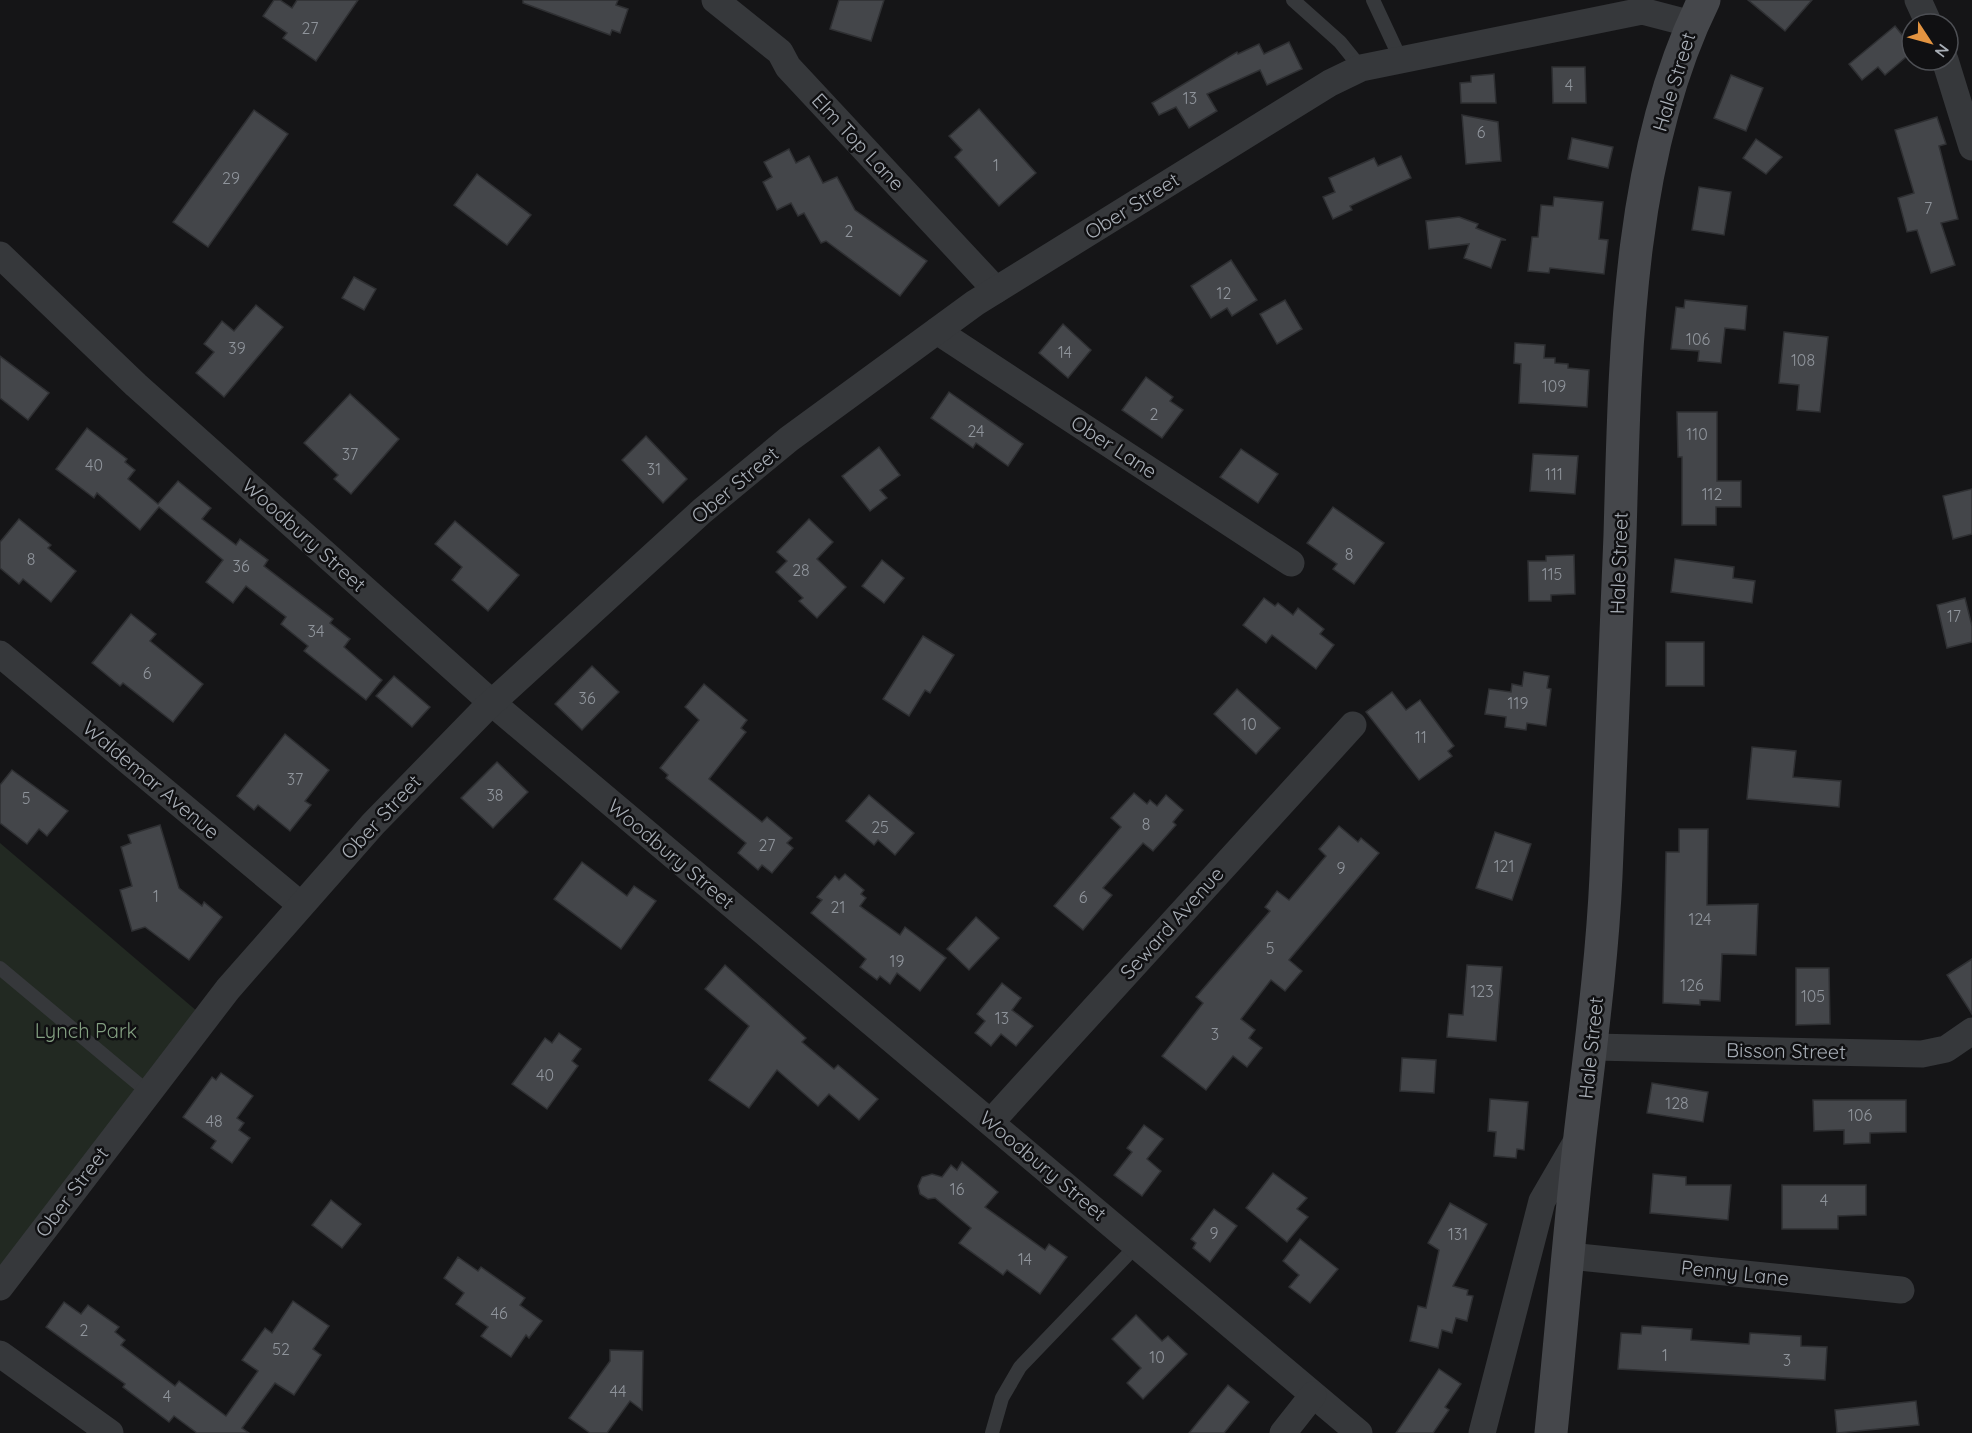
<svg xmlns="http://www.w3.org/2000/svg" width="1972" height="1433" viewBox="0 0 1972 1433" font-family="Quicksand,sans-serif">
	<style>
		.green { fill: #222922 }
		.building { fill: #44464a; stroke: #2f3033; stroke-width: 1.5 }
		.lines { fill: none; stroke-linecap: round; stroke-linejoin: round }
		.lane { stroke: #36383b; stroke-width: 14 }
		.street { stroke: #36383b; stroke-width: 27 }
		.secondary { stroke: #45474b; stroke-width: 33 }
		.labels { text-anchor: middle; stroke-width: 5; stroke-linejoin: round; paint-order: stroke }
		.number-label { font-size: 16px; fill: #8f949b }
		.street-label { font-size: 20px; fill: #a8aeb6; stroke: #101012 }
		.park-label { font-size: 20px; fill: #839f81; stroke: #101012 }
	</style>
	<rect width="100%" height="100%" fill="#151517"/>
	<path class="green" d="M0 843 205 1018 0 1287Z"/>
	<g class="building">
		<path d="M274 0H280L292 8 297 0H358L316 61 283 38 287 33 263 16Z"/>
		<path d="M523 0H618L616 5 628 9 620 33 612 30 610 35 523 3Z"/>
		<path d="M839 0H884L871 41 830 29Z"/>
		<path d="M1748 0H1812L1785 31Z"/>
		<path d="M1895 26 1912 47V52L1885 75 1878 67 1862 80 1849 64Z"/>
		<path d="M1289 42 1302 69 1267 85 1260 70 1207 94 1217 111 1189 128 1176 107 1159 115 1152 103 1237 52 1238 54 1259 44 1264 54Z"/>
		<path d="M1552 67H1585L1586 103H1553Z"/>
		<path d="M1494 74 1496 103H1461L1460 83 1471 82V76Z"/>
		<path d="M1731 75 1763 88 1746 131 1714 118Z"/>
		<path d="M979 109 1036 173 999 206 955 157 962 150 949 136Z"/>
		<path d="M254 110 288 134 208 247 173 222Z"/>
		<path d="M1462 115 1498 122 1501 161 1466 164Z"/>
		<path d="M1937 117 1946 144 1939 146 1958 219 1941 223 1955 265 1931 273 1917 230 1907 232 1898 198 1914 193 1895 130Z"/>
		<path d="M1572 138 1613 147 1608 168 1568 159Z"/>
		<path d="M1756 139 1782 157 1766 174 1743 158Z"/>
		<path d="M789 149 796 163 809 156 823 183 837 177 855 210 927 261 900 296 826 241 821 243 804 213 798 216 791 203 777 210 763 182 772 177 764 162Z"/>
		<path d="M1401 156 1411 178 1350 206 1352 210 1333 219 1323 197 1335 192 1329 178 1374 158 1378 166Z"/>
		<path d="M477 174 531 215 507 245 454 205Z"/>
		<path d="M1699 187 1731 192 1724 235 1692 230Z"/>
		<path d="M1554 197 1603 202 1599 239 1608 240 1604 274 1550 268 1549 273 1528 271 1532 237H1538L1541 205 1553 206Z"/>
		<path d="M1459 217 1478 224 1476 228 1506 240H1501L1491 268 1464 258 1469 244 1429 249 1426 221Z"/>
		<path d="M1231 260 1257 300 1232 316 1227 308 1211 318 1191 286Z"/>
		<path d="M354 277 376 289 364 310 342 298Z"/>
		<path d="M1285 300 1302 329 1277 344 1260 314Z"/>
		<path d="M1685 300 1747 306 1745 330 1725 328 1721 363 1698 361 1699 351 1671 349 1676 307 1684 308Z"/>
		<path d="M256 305 283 327 224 397 196 373 214 352 204 344 222 321 234 331Z"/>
		<path d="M1063 324 1091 350 1068 378 1039 353Z"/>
		<path d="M1784 332 1828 337 1820 412 1797 410 1799 385 1779 383Z"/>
		<path d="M1515 343 1545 345 1544 358H1555V363L1568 364V368L1589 370 1587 407 1519 403 1521 364 1514 363Z"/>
		<path d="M0 356 49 393 28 420 0 398Z"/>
		<path d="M1146 377 1173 397 1170 401 1183 410 1162 438 1122 410Z"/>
		<path d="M949 392 1023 444 1008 466 976 443 973 448 931 418Z"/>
		<path d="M350 394 399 439 351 494 334 479 338 475 304 443Z"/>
		<path d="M1677 412H1717V481H1741V507H1716V525H1682V457H1678Z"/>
		<path d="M87 428 127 459 125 462 135 470 128 479 158 504 178 481 211 508 202 519 236 545 240 539 268 560 264 566 333 619 330 623 350 639 344 647 382 680 366 700 304 651 308 646 281 624 286 617 246 586 233 603 206 582 223 560 159 507 140 530 97 493 94 498 56 469Z"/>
		<path d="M646 436 687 479 663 503 622 460Z"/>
		<path d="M879 447 900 475 880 490 887 498 870 511 842 476Z"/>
		<path d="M1241 449 1278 474 1258 503 1220 477Z"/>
		<path d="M1533 454 1578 456 1575 494 1530 491Z"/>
		<path d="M1972 489V534L1953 539 1943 496Z"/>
		<path d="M1333 507 1384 543 1354 584 1333 569 1337 564 1307 543Z"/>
		<path d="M19 519 51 545 48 548 76 571 51 602 23 579 19 584 0 568V542Z"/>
		<path d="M809 519 833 542 817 559 846 587 817 618 799 601 803 598 776 572 787 561 777 552Z"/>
		<path d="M455 521 519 575 488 611 452 580 462 567 435 544Z"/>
		<path d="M1574 555 1575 594 1551 595V601H1529L1528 561H1546V556Z"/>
		<path d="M1675 559 1734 567 1733 578 1755 581 1752 603 1671 592Z"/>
		<path d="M882 560 904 578 884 603 862 586Z"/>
		<path d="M1264 598 1275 606 1278 603 1293 615 1298 608 1324 629 1320 634 1334 645 1316 669 1272 635 1266 643 1243 625Z"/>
		<path d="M1965 598 1972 626V642L1947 648 1937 605Z"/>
		<path d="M131 614 156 634 150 641 203 684 173 722 123 683 120 686 92 663Z"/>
		<path d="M923 636 954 655 930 693 925 690 909 716 883 699Z"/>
		<rect x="1666" y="642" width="38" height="44"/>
		<path d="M592 666 619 692 582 730 555 704Z"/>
		<path d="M1524 672 1549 676 1547 688 1551 689 1546 726 1527 723 1526 730 1505 727 1506 717 1485 714 1489 689 1511 692 1512 684 1522 686Z"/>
		<path d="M394 676 430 707 412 727 376 696Z"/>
		<path d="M704 684 747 720 741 728 746 732 709 779 762 822 767 817 792 838 787 843 793 848 772 873 762 865 758 870 738 853 746 843 666 778 668 775 660 768 699 720 685 707Z"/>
		<path d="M1237 689 1280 728 1256 754 1214 714Z"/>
		<path d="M1392 692 1406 710 1420 700 1454 746 1448 751 1452 756 1419 780 1366 712Z"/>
		<path d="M285 734 329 770 305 801 311 805 290 831 258 805 254 810 237 796Z"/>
		<path d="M1752 747 1796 751 1793 777 1841 781 1839 807 1747 799Z"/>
		<path d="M497 762 528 792 493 828 461 798Z"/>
		<path d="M12 770 68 811 47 836 39 829 27 844 0 823V785Z"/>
		<path d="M1134 793 1147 804 1150 800 1157 806 1166 795 1183 810 1173 822 1176 825 1153 851 1143 843 1103 888 1112 895 1083 930 1054 906 1121 827 1111 818Z"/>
		<path d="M869 795 914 833 895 855 878 840 874 845 846 821Z"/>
		<path d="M160 825 179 888 202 906 204 902 222 917 189 960 145 927 132 931 120 890 132 886 121 847 131 843 128 835Z"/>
		<path d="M1339 826 1358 842 1361 838 1379 853 1289 960 1302 971 1285 991 1271 980 1241 1019 1255 1030 1249 1038 1262 1048 1247 1067 1233 1056 1206 1090 1162 1056 1203 1003 1196 997 1270 911 1265 907 1277 891 1289 900 1326 856 1319 849Z"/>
		<path d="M1679 829H1708L1707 905 1758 904 1756 955 1722 954 1720 1001 1700 1000V1005L1663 1003 1666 852H1679Z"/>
		<path d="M1495 832 1531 844 1512 900 1476 888Z"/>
		<path d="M582 862 627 896 634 886 656 901 621 949 554 899Z"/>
		<path d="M845 874 864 890 861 894 866 898 860 906 900 935 905 927 946 958 920 991 897 973 890 984 880 976 877 980 860 967 866 959 811 913 822 900 817 897 835 876 839 880Z"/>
		<path d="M976 917 999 938 969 970 947 949Z"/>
		<path d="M1972 959V1014L1947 975Z"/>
		<path d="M725 965 806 1038 802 1042 834 1069 838 1065 878 1099 859 1120 829 1094 818 1106 777 1070 749 1108 709 1080 749 1026 705 989Z"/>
		<path d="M1467 965 1502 967 1496 1041 1447 1037 1449 1014 1463 1015Z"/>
		<path d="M1796 968H1829L1830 1024 1796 1025Z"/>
		<path d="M1002 983 1021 998 1012 1010 1033 1026 1016 1046 1001 1034 991 1046 975 1033 985 1021 977 1014Z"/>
		<path d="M559 1033 581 1049 572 1061 578 1066 547 1109 512 1084 545 1038 552 1043Z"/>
		<path d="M1402 1058 1436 1060 1434 1093 1400 1091Z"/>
		<path d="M221 1073 253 1096 237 1118 244 1123 239 1130 250 1138 232 1163 211 1148 216 1141 183 1117 212 1077 216 1080Z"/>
		<path d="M1652 1083 1708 1092 1703 1122 1647 1113Z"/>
		<path d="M1490 1099 1528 1102 1524 1150 1517 1149 1516 1158 1494 1156 1496 1132 1488 1131Z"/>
		<path d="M1813 1100H1906V1132L1870 1133V1143L1844 1144V1130L1814 1131Z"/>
		<path d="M1144 1125 1163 1139 1147 1159 1161 1171 1142 1196 1114 1175 1132 1152 1127 1148Z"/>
		<path d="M962 1162 998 1192 985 1207 1045 1250 1049 1244 1067 1257 1040 1294 1007 1270 1003 1275 959 1243 971 1228 935 1198 928 1199 920 1194 918 1186 922 1177 932 1174 942 1177 951 1165 957 1170Z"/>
		<path d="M1273 1173 1307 1198 1297 1209 1308 1217 1287 1242 1246 1208Z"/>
		<path d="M1653 1174 1686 1177V1185H1731L1728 1220 1650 1213Z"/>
		<path d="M1782 1185H1866V1215L1838 1216V1229H1782Z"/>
		<path d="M331 1200 361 1224 342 1248 312 1225Z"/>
		<path d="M1450 1203 1487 1224 1453 1286 1468 1290 1467 1295 1473 1296 1467 1321 1456 1318 1452 1333 1442 1330 1438 1348 1410 1341 1418 1306 1426 1308 1439 1250 1428 1243Z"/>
		<path d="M1214 1209 1237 1226 1210 1262 1193 1248 1196 1243 1191 1239Z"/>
		<path d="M1300 1239 1338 1269 1310 1303 1289 1287 1299 1275 1283 1261Z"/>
		<path d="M458 1257 478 1271 481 1267 525 1298 520 1305 542 1321 529 1338 526 1335 511 1357 481 1336 488 1327 456 1304 464 1293 444 1278Z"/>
		<path d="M293 1301 329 1326 313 1349 321 1355 294 1395 275 1383 242 1428 249 1433H197L174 1416 169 1422 123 1387 125 1384 46 1327 64 1302 81 1314 88 1305 119 1327 115 1332 125 1340 121 1345 175 1386 179 1381 226 1416 258 1371 242 1360 265 1328 272 1333Z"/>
		<path d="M1136 1315 1162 1341 1168 1336 1187 1354 1143 1399 1127 1383 1141 1368 1112 1339Z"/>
		<path d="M1642 1326 1692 1329 1691 1340 1749 1344 1750 1333 1801 1336V1346L1827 1347 1825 1380 1618 1369 1621 1333 1641 1334Z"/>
		<path d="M610 1350 643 1351 642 1410 630 1401 607 1433H590L569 1418 610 1361Z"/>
		<path d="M1439 1369 1461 1384 1445 1407 1449 1410 1433 1433H1396Z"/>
		<path d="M1228 1385 1249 1402 1224 1433H1189Z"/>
		<path d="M1916 1401 1919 1425 1837 1433 1835 1410Z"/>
	</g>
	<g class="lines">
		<g class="lane">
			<path d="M1293 0 1340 42 1361 68"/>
			<path d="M1373 0 1401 60"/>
			<path d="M0 968 148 1092"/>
			<path d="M992 1433 1002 1398 1020 1367 1137 1245"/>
		</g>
		<g class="street">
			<path d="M715 0 780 52 788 67 996 290"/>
			<path d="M1918 0 1929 24"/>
			<path d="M1945 60 1972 147"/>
			<path d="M0 255 136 385 491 702 1359 1433"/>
			<path d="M937 331 1291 563"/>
			<path d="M0 654 301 905"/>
			<path d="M1593 1047 1922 1054 1946 1049 1972 1031"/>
			<path d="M991 1122 1353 725"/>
			<path d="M1569 1256 1901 1290"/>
			<path d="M0 1287 228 989 373 824 485 709 702 511 789 439 975 303 1330 83 1361 68 1642 11 1692 24"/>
			<path d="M0 1354 110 1433"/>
			<path d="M1283 1433 1313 1395"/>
			<path d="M1482 1433 1542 1201 1578 1139"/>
		</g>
		<path class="secondary" d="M1551 1433C1561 1334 1569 1235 1580 1136 1590 1050 1602 963 1606 876 1611 762 1616 648 1620 535 1625 361 1626 158 1704 0"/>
	</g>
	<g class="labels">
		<g class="number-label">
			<text x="310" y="34">27</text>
			<text x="1569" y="91">4</text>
			<text x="1190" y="104">13</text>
			<text x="1481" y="138">6</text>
			<text x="996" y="171">1</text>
			<text x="231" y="184">29</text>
			<text x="1928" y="214">7</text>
			<text x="849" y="237">2</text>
			<text x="1224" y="299">12</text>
			<text x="1698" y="345">106</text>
			<text x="237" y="354">39</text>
			<text x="1065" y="358">14</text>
			<text x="1803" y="366">108</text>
			<text x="1554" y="392">109</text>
			<text x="1154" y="420">2</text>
			<text x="976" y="437">24</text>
			<text x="1697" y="440">110</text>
			<text x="350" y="460">37</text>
			<text x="94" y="471">40</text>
			<text x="654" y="475">31</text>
			<text x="1554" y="480">111</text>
			<text x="1712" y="500">112</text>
			<text x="1349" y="560">8</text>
			<text x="31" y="565">8</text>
			<text x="241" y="572">36</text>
			<text x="801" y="576">28</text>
			<text x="1552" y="580">115</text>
			<text x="1954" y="622">17</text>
			<text x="316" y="637">34</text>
			<text x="147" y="679">6</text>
			<text x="587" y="704">36</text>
			<text x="1518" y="709">119</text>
			<text x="1249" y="730">10</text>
			<text x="1421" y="743">11</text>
			<text x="295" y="785">37</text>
			<text x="495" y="801">38</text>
			<text x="26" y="804">5</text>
			<text x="1146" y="830">8</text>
			<text x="880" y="833">25</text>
			<text x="767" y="851">27</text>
			<text x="1504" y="872">121</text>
			<text x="1341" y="874">9</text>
			<text x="156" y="902">1</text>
			<text x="1083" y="903">6</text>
			<text x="838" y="913">21</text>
			<text x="1700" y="925">124</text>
			<text x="1270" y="954">5</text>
			<text x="897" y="967">19</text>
			<text x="1692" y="991">126</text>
			<text x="1482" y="997">123</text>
			<text x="1813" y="1002">105</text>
			<text x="1002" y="1024">13</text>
			<text x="1215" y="1040">3</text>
			<text x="545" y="1081">40</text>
			<text x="1677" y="1109">128</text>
			<text x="1860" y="1121">106</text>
			<text x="214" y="1127">48</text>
			<text x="957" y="1195">16</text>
			<text x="1824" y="1206">4</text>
			<text x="1214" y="1239">9</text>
			<text x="1458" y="1240">131</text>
			<text x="1025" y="1265">14</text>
			<text x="499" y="1319">46</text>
			<text x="84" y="1336">2</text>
			<text x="281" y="1355">52</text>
			<text x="1665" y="1361">1</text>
			<text x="1157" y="1363">10</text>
			<text x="1787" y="1366">3</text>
			<text x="618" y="1397">44</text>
			<text x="167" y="1402">4</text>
		</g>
		<g class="street-label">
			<text transform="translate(1674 82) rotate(-73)" y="7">Hale Street</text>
			<text transform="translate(858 142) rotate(47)" y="7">Elm Top Lane</text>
			<text transform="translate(1132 206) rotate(-32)" y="7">Ober Street</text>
			<text transform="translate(1114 447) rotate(33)" y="7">Ober Lane</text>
			<text transform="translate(735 485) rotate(-40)" y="7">Ober Street</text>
			<text transform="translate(304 535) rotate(42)" y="7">Woodbury Street</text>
			<text transform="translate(1619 563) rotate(-88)" y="7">Hale Street</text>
			<text transform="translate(151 780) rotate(40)" y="7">Waldemar Avenue</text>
			<text transform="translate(381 817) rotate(-47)" y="7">Ober Street</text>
			<text transform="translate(671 854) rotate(40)" y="7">Woodbury Street</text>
			<text transform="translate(1172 923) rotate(-48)" y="7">Seward Avenue</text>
			<text transform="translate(1591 1048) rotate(-84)" y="7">Hale Street</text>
			<text transform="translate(1786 1051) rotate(1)" y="7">Bisson Street</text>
			<text transform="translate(1043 1166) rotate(40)" y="7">Woodbury Street</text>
			<text transform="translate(72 1192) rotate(-53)" y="7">Ober Street</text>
			<text transform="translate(1735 1273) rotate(6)" y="7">Penny Lane</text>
		</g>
		<g class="park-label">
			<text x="86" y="1038">Lynch Park</text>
		</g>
	</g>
	<g transform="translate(1930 42) rotate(126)"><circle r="28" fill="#101012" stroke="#4d4f54" stroke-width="1.5"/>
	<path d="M0-4.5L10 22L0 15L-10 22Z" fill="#e39441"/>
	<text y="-9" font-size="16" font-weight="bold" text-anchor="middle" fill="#a8aeb6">N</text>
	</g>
</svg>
